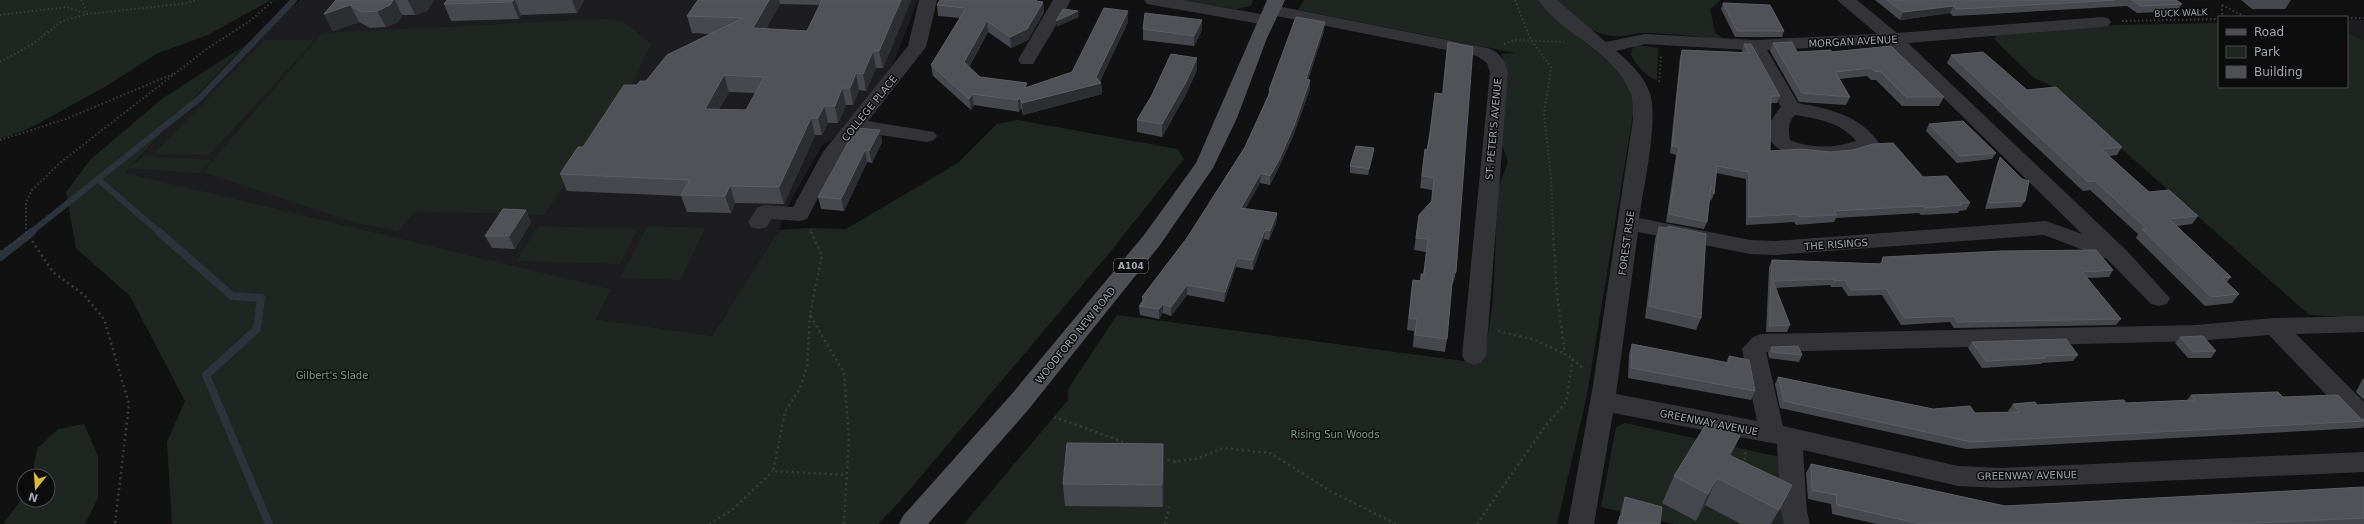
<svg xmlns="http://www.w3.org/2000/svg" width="2364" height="524" viewBox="0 0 2364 524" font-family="'DejaVu Sans',sans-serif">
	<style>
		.built { fill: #1d1d1f }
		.green { fill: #1f2621 }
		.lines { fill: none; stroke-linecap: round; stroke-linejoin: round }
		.stream-far1 { stroke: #2d333b; stroke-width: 6 }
		.stream { stroke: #2d333b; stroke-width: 8 }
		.path-far1 { stroke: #3a3b3f; stroke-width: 2; stroke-dasharray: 1.5 2.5; stroke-linecap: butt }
		.path { stroke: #3a3b3f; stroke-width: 2.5; stroke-dasharray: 2 3.5; stroke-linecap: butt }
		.minor { fill: #343438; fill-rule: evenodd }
		.major { fill: #4e4f55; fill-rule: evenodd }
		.wall { fill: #47484d; fill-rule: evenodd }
		.shaded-wall { fill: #2d2e31 }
		.building { fill: #515257; stroke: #5e5f65; fill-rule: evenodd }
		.labels { text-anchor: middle; stroke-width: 3; stroke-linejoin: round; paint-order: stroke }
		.far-street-label { font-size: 9px; fill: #a3a6b1; stroke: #0c0c0d }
		.shield { fill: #0c0c0d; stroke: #767880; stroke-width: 1 }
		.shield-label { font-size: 9px; font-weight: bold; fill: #a3a6b1 }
		.street-label { font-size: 10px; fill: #a3a6b1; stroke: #0c0c0d }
		.park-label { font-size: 10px; fill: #7c9a81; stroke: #0c0c0d }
	</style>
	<rect width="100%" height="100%" fill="#111112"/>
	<g class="built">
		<path d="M300 0H918L895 59 872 98 832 140 822 145 788 206 779 230 712 336 596 319 611 289 125 173 241 48Z"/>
		<path d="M2347 20H2364V40L2347 33Z"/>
	</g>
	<g class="green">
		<path d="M0 0H271L208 35 158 53 108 85 30 128 0 139Z"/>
		<path d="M1180 0H1253L1251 6 1235 9Z"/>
		<path d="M1304 0H1540L1553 15 1575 35 1620 70 1629 87 1634 108 1587 395 1557 524H964L1068 400V389L1117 315 1478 363 1484 361 1493 301 1498 189 1508 162 1498 134 1508 78 1501 54 1516 53 1298 10Z"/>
		<path d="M1557 0H1721L1710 9 1715 33 1724 39C1698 37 1671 33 1645 33 1635 33 1625 37 1615 36 1592 35 1570 18 1557 0Z"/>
		<path d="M605 19 624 22 651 44 634 80 544 215 415 211 398 231 356 223 203 172 322 33Z"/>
		<path d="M2219 23V87H2347V33L2364 40V318L2309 315 2050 85 2034 78 1994 39 1996 37 1994 34 2116 25Z"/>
		<path d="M265 40H315L209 155 153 154Z"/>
		<path d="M1637 45 1658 48 1657 80C1646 77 1636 65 1631 55L1632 49Z"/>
		<path d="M241 48 131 166 144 156 212 160 199 173 129 168 126 173 611 289 596 319 712 336 779 230 810 228 846 229 958 163 997 124 1018 120 1177 149 1184 159 1111 251 901 500 878 524H172L167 442 185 401 130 296 76 248 66 192 91 159 163 98Z"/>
		<path d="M538 226 638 229 619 264 517 261Z"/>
		<path d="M648 226 705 228 680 280 620 278Z"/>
		<path d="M1625 423 1789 459 1793 524H1674L1601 507 1616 427Z"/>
		<path d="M84 424 98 456V498L85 524H3L24 496V500H48V476H32L37 449 58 429Z"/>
	</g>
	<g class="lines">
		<g class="stream-far1">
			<path d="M99 180 160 233"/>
			<path d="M30 233 200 98 294 0"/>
		</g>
		<g class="stream">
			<path d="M159 232 232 296 261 298 257 329 206 375 269 524"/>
			<path d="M0 257 32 232"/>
		</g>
		<g class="path-far1">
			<path d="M1515 0 1531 40 1551 67 1544 114 1551 178 1553 233"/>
			<path d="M2222 5 2245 17"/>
			<path d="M2222 5V17"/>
			<path d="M0 15 67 7 88 14 181 4 198 0"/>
			<path d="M2347 18H2364"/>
			<path d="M2122 21 2219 19"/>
			<path d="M1504 44 1515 40 1564 42"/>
			<path d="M0 62 33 44 62 21 88 14 81 0"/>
			<path d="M1659 82 1661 56"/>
			<path d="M0 140 66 119 173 74"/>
			<path d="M810 230 812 233"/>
			<path d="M26 233V202L32 190 61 162 208 48 250 21 274 0"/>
		</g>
		<g class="path">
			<path d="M26 232 53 272 84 295 104 319 129 404 115 524"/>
			<path d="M811 232 822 255 810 315 844 373 849 437 844 524"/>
			<path d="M0 252 26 235"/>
			<path d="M810 315 807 367 800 388 785 412 773 471 847 475"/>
			<path d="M1498 331 1535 340 1565 354"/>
			<path d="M1572 359 1584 369"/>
			<path d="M1054 417 1132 445"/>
			<path d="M1162 459 1175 461 1196 459 1223 448 1270 453 1332 492 1396 524"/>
			<path d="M1175 461V466"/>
			<path d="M1744 465 1746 450"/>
			<path d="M709 524 732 510 773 471"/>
			<path d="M1165 524 1169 507"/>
			<path d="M1477 524 1543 429 1566 402 1573 358 1565 354 1557 294 1553 232"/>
		</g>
		<g class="minor">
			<path d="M919 0H937L926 47 868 121 934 132 937 136 934 140 927 142 860 132 839 158 807 219 800 221 771 219 767 227 759 229 751 227 748 222 758 207 765 205 793 207 823 152 908 46Z"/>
			<path d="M1053 0H1071L1033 64H1021L1018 60Z"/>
			<path d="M1144 0H1182L1266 15 1272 16 1275 20 1272 24 1266 25 1153 5 1147 4Z"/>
			<path d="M1538 0H1557L1606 42 1645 34 1755 40 1877 34 1837 0H1857L1897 33 2102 17 2108 18 2111 22 2108 26 2102 27 1908 43 2126 250 2170 298 2167 304 2159 306 2151 304 2107 259 2044 235 1775 255 1750 254 1638 232 1616 394 1757 421 1742 349 1753 337 1761 334 2196 325 2274 318 2364 316V332L2296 334 2364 402V428L2355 425 2269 335 2196 341 1766 352 1783 426 1958 466 2001 468 2364 452V472L2001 488 1958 486 1803 450 1807 512 1810 524H1784L1781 512 1777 444 1613 413 1594 524H1568L1593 385 1633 119C1633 111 1633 102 1631 94 1616 52 1563 36 1538 0ZM1645 44 1749 50 1781 107C1727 167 1862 168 1879 143 1860 115 1829 109 1798 103L1767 50 1889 44 2082 234 2046 221 1775 241 1750 240 1639 218C1644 186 1657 126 1651 97 1646 78 1630 62 1616 51ZM1795 115C1818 119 1841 122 1856 141 1835 148 1811 149 1790 140 1788 130 1788 122 1795 115Z"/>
			<path d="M1272 5 1483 47C1498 50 1504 58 1508 72L1486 356 1482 362 1474 365 1466 362 1462 356 1490 72 1487 63 1477 56 1266 14 1263 10 1266 6Z"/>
		</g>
		<path class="major" d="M1267 0H1285L1267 38 1237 118 1213 168 1160 245 1028 410 928 524H899L903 516 1010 396 1144 235 1196 163Z"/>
	</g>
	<g class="wall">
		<path d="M336 0H434L427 11 415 15H402L398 22 386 27 370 28 359 22 333 31 324 14Z"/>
		<path d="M447 0H584L577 13 521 15 519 19 451 21 444 4Z"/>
		<path d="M698 0H911L883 68H876L866 91 859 90 853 105H846L838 123H828L822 135H815L784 204 735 203 731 213 687 212 681 196 567 191 560 174 637 85 646 81 711 34 692 33 687 16ZM780 4 820 5 807 31 766 29ZM729 92 755 93 746 110 719 109Z"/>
		<path d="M1875 0H2176L2182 4 2177 11 2137 13 2127 6 1974 15 1953 16 1950 13 1900 20Z"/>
		<path d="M2241 0H2291L2285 9H2252Z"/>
		<path d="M1038 1 1043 2 1044 12 1028 40 1011 48 988 32 969 67 980 77 1028 87 1072 72 1128 22 1100 81 1101 83 1102 94 1023 115 1021 108 1019 112 974 105 971 110 933 76 931 65 960 18 938 16 937 5Z"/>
		<path d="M1723 3 1784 31 1782 37H1735L1721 9Z"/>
		<path d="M1202 20V30L1194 46 1143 40V29Z"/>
		<path d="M1324 31 1308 80H1310V89L1293 136 1279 167 1270 185 1260 183 1245 209 1277 213 1276 223 1269 240 1264 239 1253 270 1236 267 1224 302 1187 295 1171 316 1163 313 1159 319 1140 315 1139 306 1142 302V297L1187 238 1245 147 1268 97 1269 90Z"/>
		<path d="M1448 42 1456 272 1453 284H1452L1447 339 1445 352 1413 347 1414 331 1407 330 1411 292 1413 280 1420 281 1421 274H1423L1426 252 1414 250 1419 215 1431 202 1432 190 1420 188 1423 162 1425 149 1427 150 1428 142 1435 93 1442 94 1446 54Z"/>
		<path d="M1773 43 1797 52H1831L1891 46 1944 97 1939 106H1902L1876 80H1871L1867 76 1839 79 1850 97 1846 105 1799 102 1770 51Z"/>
		<path d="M1744 44 1780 96 1777 103H1771L1770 151 1923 177 1970 203 1966 210 1959 211 1958 213 1921 215 1919 213 1836 218 1834 222 1796 225 1794 222 1746 225V179L1716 173 1714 194 1711 201 1709 197 1707 222 1704 229 1666 222 1676 155 1670 153 1680 57 1682 50 1742 52V51Z"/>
		<path d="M1951 55 2027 90 2122 147 2117 155 2109 156 2149 192 2198 216 2192 224 2177 226 2231 277 2227 282 2239 294 2232 303 2205 306 2136 238 2138 234 2090 190 2083 191 1947 63Z"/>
		<path d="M1197 70 1186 94 1162 137 1137 132V120Z"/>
		<path d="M1929 124 1996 153 1992 159 1957 163 1926 131Z"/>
		<path d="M880 130 882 142 872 163 867 162 844 211 821 209 818 197Z"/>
		<path d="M1373 155 1368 175 1350 173V166Z"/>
		<path d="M2000 157 2025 201 2021 207 1985 209 1997 164Z"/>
		<path d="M526 210 531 222 515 249 492 248 485 236Z"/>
		<path d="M1668 226 1701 318 1696 330 1645 318 1655 239 1659 227 1667 228Z"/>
		<path d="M1883 257 2113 270 2109 277 2087 278 2121 319 2116 325 1954 328 1950 322 1901 325 1882 295 1848 296 1842 287H1831L1830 285 1775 288 1790 325 1787 332H1766L1769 267 1772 260 1880 264Z"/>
		<path d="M2180 337 2216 351 2211 358H2188L2175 343Z"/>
		<path d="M1972 342 2078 355 2073 361 2042 363 2041 364 1982 368 1968 348Z"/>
		<path d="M1632 344 1726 363 1729 356 1755 391 1751 400 1628 378 1629 354Z"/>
		<path d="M1771 347 1802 355 1799 362 1769 358 1768 353Z"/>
		<path d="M1778 377 1933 409 1975 413 2009 412 2008 411 2013 404 2037 405 2126 403 2187 400 2191 395 2283 397 2361 419 2364 420V425L2361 428 1966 449 1780 408 1775 384Z"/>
		<path d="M2364 378V400L2356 392 2362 380Z"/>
		<path d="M1740 436 1731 455 1779 510 1771 524H1741L1705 505 1696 521 1662 503 1674 476Z"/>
		<path d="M1163 444 1164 466 1163 507 1065 506 1063 484Z"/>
		<path d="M1811 464 2005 506 2364 487V524H1877L1832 514 1831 504 1808 499 1806 473Z"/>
		<path d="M1625 497 1660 524H1617L1620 516 1621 510Z"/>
	</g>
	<g class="shaded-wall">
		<path d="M393 0H395L402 15 398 22 386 27 377 11Z"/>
		<path d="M408 0H434L427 11 415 15Z"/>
		<path d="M514 0H515L521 15 519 19 512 2Z"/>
		<path d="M572 0H584L577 13Z"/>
		<path d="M769 0H779L780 4 757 45 753 28Z"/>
		<path d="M901 0H911L883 68 879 51Z"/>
		<path d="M1043 2 1044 12 1028 40 1011 48 1010 37Z"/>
		<path d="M350 5 359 22 333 31 324 14Z"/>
		<path d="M1953 6 1950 13 1900 20 1903 12Z"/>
		<path d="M1078 11 1079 17 1057 27 1056 21Z"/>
		<path d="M1128 11V22L1099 84 1101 83 1102 94 1023 115 1022 103 1096 77Z"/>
		<path d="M1202 20V30L1194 46V36Z"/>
		<path d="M987 21 988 32 965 73 964 62Z"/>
		<path d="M1325 22 1324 31 1305 88 1306 79Z"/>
		<path d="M873 51 876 68 866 91 863 74Z"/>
		<path d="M1197 58V70L1186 94 1162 137V124Z"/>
		<path d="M856 73 859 90 853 105 850 88Z"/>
		<path d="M724 75 729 92 710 126 705 109Z"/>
		<path d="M1310 80V89L1293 136 1279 167 1270 185V176Z"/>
		<path d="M842 88 846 105 838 123 835 106Z"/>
		<path d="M972 94 974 105 971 110 969 99Z"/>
		<path d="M1020 97 1021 108 1019 112 1018 100Z"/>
		<path d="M824 106 828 123 822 135 818 118Z"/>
		<path d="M811 118 815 135 784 204 779 187Z"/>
		<path d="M880 130 882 142 872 163 869 151Z"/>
		<path d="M1374 148 1373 155 1368 175 1369 169Z"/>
		<path d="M865 150 867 162 844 211 841 199Z"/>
		<path d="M1261 173 1260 183 1240 217 1241 208Z"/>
		<path d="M730 186 735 203 731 213 725 196Z"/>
		<path d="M526 210 531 222 515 249 509 236Z"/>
		<path d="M1277 213 1276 223 1269 240 1270 231Z"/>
		<path d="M1265 230 1264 239 1253 270V260Z"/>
		<path d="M1237 258 1236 267 1224 302 1225 292Z"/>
		<path d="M1187 285V295L1171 316V307Z"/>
		<path d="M1163 304V313L1159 319V309Z"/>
		<path d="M1740 436 1727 463 1729 455Z"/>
		<path d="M1163 444 1164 466 1163 507 1162 485Z"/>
		<path d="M1717 478 1705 505 1696 521 1708 494Z"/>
	</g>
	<g class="building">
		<path d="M336 0H393L390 5 377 11 362 12 350 5 324 14Z"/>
		<path d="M447 0H514L512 2 444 4Z"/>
		<path d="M698 0H769L753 28 807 31 822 0H901L879 51H873L863 74 856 73 850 88H842L835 106H824L818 118H811L779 187 730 186 725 196 681 195 690 180 560 174 578 147H583L624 85H637L640 81H646L667 55 743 18 687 16ZM724 75 764 77 746 110 705 109Z"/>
		<path d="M940 0H1037L1036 1 1043 2 1027 29 1010 37 987 21 964 62 980 77 1027 83 1025 88 1072 72 1104 8 1128 11 1096 77 1101 83 1022 103 1020 97 1018 100 972 94 969 99 931 65 966 8 937 5Z"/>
		<path d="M1887 0H2114L1978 8 1956 9 1953 6 1903 12Z"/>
		<path d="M2132 0H2176L2182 4 2141 6Z"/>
		<path d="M1723 3 1770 5 1784 31H1737Z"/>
		<path d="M1063 9 1078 11 1056 21Z"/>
		<path d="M1145 13 1202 20 1194 36 1143 29Z"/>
		<path d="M1296 17 1325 22 1306 79 1310 80 1294 126 1280 158 1270 176 1261 173 1241 208 1277 213 1270 231 1265 230 1253 260 1237 258 1225 292 1187 285 1171 307 1163 304 1159 309 1139 306 1145 298 1142 297 1187 238 1245 147 1271 90H1269Z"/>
		<path d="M1448 42 1473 47 1456 272H1453L1447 339 1415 335 1417 319 1409 318 1413 280 1421 281V274H1424L1428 239 1416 238 1419 215 1432 201 1434 178 1422 176 1425 149 1427 150 1430 135 1435 93 1443 94Z"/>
		<path d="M1792 42 1797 52 1831 50V52L1891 46 1944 97H1906L1880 71 1875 72 1871 68 1835 72 1850 97 1802 93 1773 43Z"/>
		<path d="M1744 44H1751L1780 96H1771L1770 151 1801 149 1830 152 1853 150 1873 144 1893 143 1923 177 1947 176 1970 203H1960L1962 205 1925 208 1923 206 1834 211 1837 215 1799 217 1797 214 1749 217V172L1717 166 1714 194 1711 186 1707 222 1669 214 1679 147 1672 146 1682 50 1749 53Z"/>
		<path d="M1983 52 2027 90 2056 87 2122 147 2101 149 2149 192 2169 190 2198 216 2169 219 2231 277 2222 278 2239 294 2211 297 2142 229H2147L2095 181 2088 182 1951 55Z"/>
		<path d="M1171 54 1197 58 1186 82 1162 124 1137 120 1152 95Z"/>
		<path d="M1963 121 1996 153 1960 156 1929 124Z"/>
		<path d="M856 128 880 130 869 151 865 150 841 199 818 197Z"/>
		<path d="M1356 146 1374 148 1369 169 1350 166Z"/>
		<path d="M2000 157 2022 179 2029 181 2025 201 1988 203Z"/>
		<path d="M503 209 526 210 509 236H485Z"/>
		<path d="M1668 226 1706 234 1701 318 1649 306 1659 227 1668 228Z"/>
		<path d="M2096 250 2113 270 2082 272 2121 319 1958 322 1954 316 1905 318 1886 289 1851 290 1845 280 1834 281 1833 279 1773 281 1790 325 1769 326 1772 260 1882 264 1883 257 2001 251Z"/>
		<path d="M2203 336 2216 351 2193 352 2180 337Z"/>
		<path d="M2066 339 2078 355 2044 356 2046 358 1986 361 1972 342Z"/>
		<path d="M1632 344 1729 363V356L1749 360 1755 391 1631 368Z"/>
		<path d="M1798 346 1802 355 1772 352 1771 347Z"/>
		<path d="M1778 377 1933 409 1970 406 1975 413 2019 412 2013 404 2035 402 2037 405 2124 400 2126 403 2195 400 2191 395 2278 392 2283 397 2338 395 2361 419 2364 420V421L1971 442 1784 401Z"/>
		<path d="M1708 421 1740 436 1729 455 1792 485 1779 510 1717 478 1708 494 1674 476Z"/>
		<path d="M1067 443 1163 444 1162 485 1063 484Z"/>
		<path d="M1811 464 2005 506 2364 487V518L2233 524H1921L1837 505 1836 495 1812 490Z"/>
		<path d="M1625 497 1662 507 1660 524H1618L1620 516 1622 517Z"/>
	</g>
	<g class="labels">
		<g class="far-street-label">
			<text transform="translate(2181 13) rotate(-2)" y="3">BUCK WALK</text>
		</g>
		<rect class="shield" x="1114" y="259" width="34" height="14" rx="3"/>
		<g class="shield-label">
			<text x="1131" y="269">A104</text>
		</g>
		<g class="street-label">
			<text transform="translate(1853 41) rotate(-3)" y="4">MORGAN AVENUE</text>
			<text transform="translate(869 108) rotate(-51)" y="4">COLLEGE PLACE</text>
			<text transform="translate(1493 129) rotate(-85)" y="4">ST. PETER'S AVENUE</text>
			<text transform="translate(1626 243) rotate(-82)" y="4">FOREST RISE</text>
			<text transform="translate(1836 244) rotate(-4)" y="4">THE RISINGS</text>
			<text transform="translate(1075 335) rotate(-51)" y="4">WOODFORD NEW ROAD</text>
			<text transform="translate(1709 422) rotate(11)" y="4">GREENWAY AVENUE</text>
			<text transform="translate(2027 475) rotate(-1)" y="4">GREENWAY AVENUE</text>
		</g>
		<g class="park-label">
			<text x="332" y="379">Gilbert's Slade</text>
			<text x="1335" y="438">Rising Sun Woods</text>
		</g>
	</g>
	<rect x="2218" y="16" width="130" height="72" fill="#0c0c0d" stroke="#484a4f"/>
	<rect x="2226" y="29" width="20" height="6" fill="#4e4f55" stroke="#484a4f"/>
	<text x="2254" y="36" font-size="12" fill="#a3a6b1">Road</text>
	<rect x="2226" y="46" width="20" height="12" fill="#1f2621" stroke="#484a4f"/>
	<text x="2254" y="56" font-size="12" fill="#a3a6b1">Park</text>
	<rect x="2226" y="66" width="20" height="12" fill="#515257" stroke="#484a4f"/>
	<text x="2254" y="76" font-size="12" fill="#a3a6b1">Building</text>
	<g transform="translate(36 488) rotate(197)"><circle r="19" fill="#0c0c0d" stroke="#484a4f"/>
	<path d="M0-3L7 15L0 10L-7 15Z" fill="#deba3c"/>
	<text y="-6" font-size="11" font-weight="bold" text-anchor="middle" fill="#a3a6b1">N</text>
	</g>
</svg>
